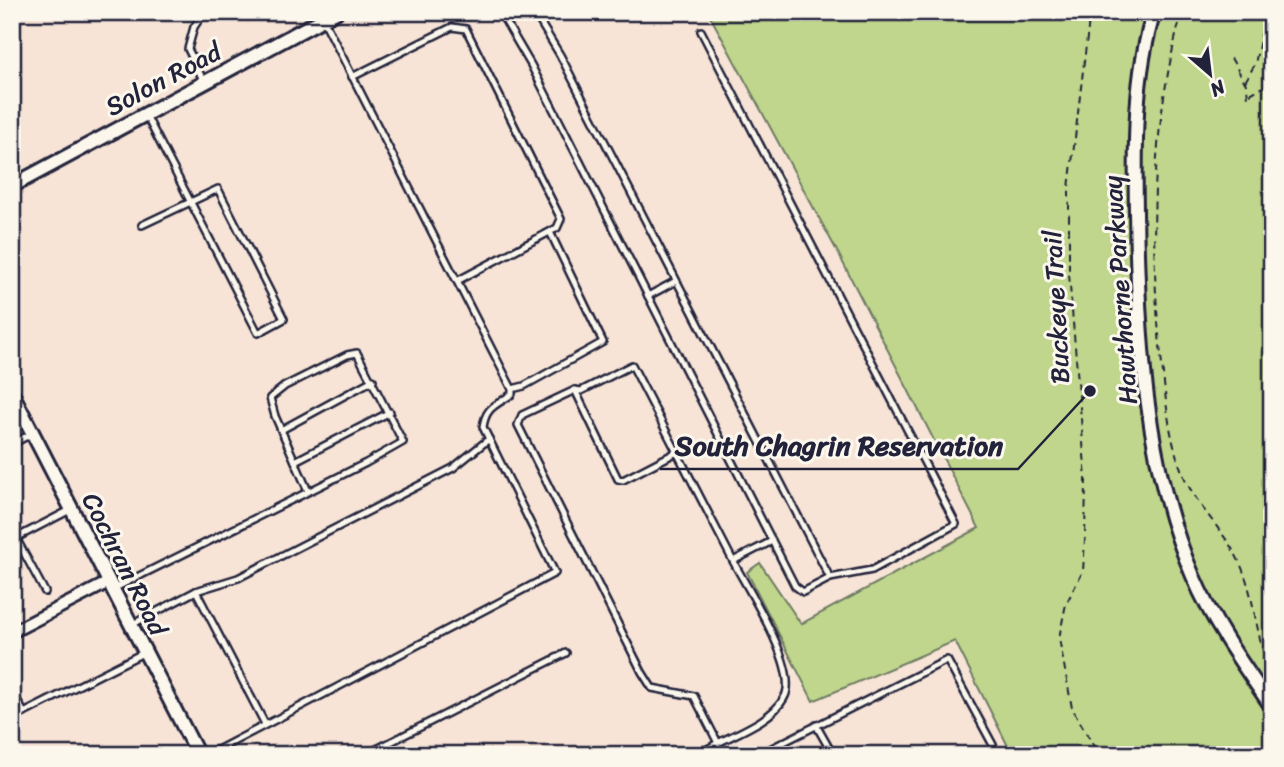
<svg xmlns="http://www.w3.org/2000/svg" width="1284" height="767" viewBox="0 0 1284 767" font-family="Sriracha,sans-serif">
	<style>
		.green { fill: #bfd68c; stroke: #707c64; stroke-width: 2 }
		.lines { fill: none; stroke-linecap: round; stroke-linejoin: round }
		.service-casing { stroke: #22223b; stroke-width: 10 }
		.minor-casing { stroke: #22223b; stroke-width: 16 }
		.tertiary-casing { stroke: #22223b; stroke-width: 18 }
		.path { stroke: #22223b; stroke-width: 2; stroke-dasharray: 7 5; stroke-linecap: butt }
		.service { stroke: #fbf7ec; stroke-width: 5 }
		.minor { stroke: #fbf7ec; stroke-width: 10 }
		.tertiary { stroke: #fbf7ec; stroke-width: 12 }
		.labels { text-anchor: middle; stroke-width: 6; stroke-linejoin: round; paint-order: stroke }
		.street-label { font-size: 26px; fill: #22223b; stroke: #fbf7ec }
		.leader { fill: none; stroke: #22223b; stroke-width: 2.5 }
		.callout-dot { fill: #22223b; stroke: #fbf7ec; stroke-width: 2.5 }
		.callout-label { font-size: 28px; text-anchor: middle; font-weight: bold; fill: #22223b; stroke: #fbf7ec; stroke-width: 6; stroke-linejoin: round; paint-order: stroke }
	</style>
	<rect width="100%" height="100%" fill="#f7e4d6"/>
	<filter id="ink" filterUnits="userSpaceOnUse"><feTurbulence type="fractalNoise" baseFrequency=".0143" numOctaves="2"/><feDisplacementMap in="SourceGraphic" scale="14" xChannelSelector="R" yChannelSelector="G"/><feConvolveMatrix kernelMatrix="1 2 1 2 8 2 1 2 1" color-interpolation-filters="sRGB"/></filter>
	<g filter="url(#ink)">
		<path class="green" d="M708 12H1272V755H1006L1010 750 955 641 813 701 747 572 760 563 801 624 979 528 838 253Z"/>
		<g class="lines">
			<g class="service-casing">
				<g id="service">
					<path d="M204 12 194 27 188 49 204 82"/>
					<path d="M500 12 531 65 795 586 803 592 830 578 560 55 534 12"/>
					<path d="M701 31 956 524 872 570 830 578"/>
					<path d="M352 77 452 27 466 29 561 219 557 228 457 281"/>
					<path d="M142 225 218 189 284 319 258 333 150 123 146 115"/>
					<path d="M648 296 676 281"/>
					<path d="M512 389 524 386 603 342 550 232"/>
					<path d="M575 390 618 479 623 480 677 452"/>
					<path d="M281 430 373 380"/>
					<path d="M12 444 31 434"/>
					<path d="M295 461 390 412"/>
					<path d="M12 530 16 538 72 509"/>
					<path d="M16 538 45 592"/>
					<path d="M733 561C747 588 801 671 784 698 772 720 739 732 718 743L694 696 652 688 642 672 518 425 522 415 575 390 581 391 632 365 733 561 772 541"/>
					<path d="M113 589 366 463 403 442 357 353 347 355 285 386 270 398 275 416 308 491"/>
					<path d="M196 591 265 724"/>
					<path d="M133 624 196 591 238 578 453 468 489 439"/>
					<path d="M12 691 24 713"/>
					<path d="M12 719 145 652"/>
					<path d="M816 725 833 755"/>
					<path d="M208 755 555 573 483 427C486 406 497 405 512 394V389L323 19"/>
					<path d="M365 755 566 653"/>
					<path d="M697 755 718 743"/>
					<path d="M758 755 947 660 993 745"/>
				</g>
			</g>
			<g class="minor-casing">
				<path id="minor" d="M12 632 109 582"/>
			</g>
			<g class="tertiary-casing">
				<g id="tertiary">
					<path d="M1154 12C1134 75 1135 147 1136 212 1138 332 1144 463 1193 576 1213 623 1243 665 1272 707"/>
					<path d="M12 186 336 12"/>
					<path d="M12 393 198 755"/>
				</g>
			</g>
			<g class="path">
				<path d="M1090 12 1069 188V274L1086 479 1085 540 1083 571 1066 604 1059 638 1072 708 1099 755"/>
				<path d="M1182 12C1150 129 1149 245 1162 365 1166 401 1169 440 1183 474 1197 509 1228 533 1242 568 1256 602 1256 641 1272 675"/>
				<path d="M1231 58 1247 86 1248 99"/>
				<path d="M1245 82 1255 64 1266 12"/>
				<path d="M1250 94 1267 85"/>
			</g>
			<use href="#service" class="service"/>
			<use href="#minor" class="minor"/>
			<use href="#tertiary" class="tertiary"/>
		</g>
	</g>
	<g class="labels">
		<g class="street-label">
			<text transform="translate(163 79) rotate(-28)" y="9">Solon Road</text>
			<text transform="translate(1120 290) rotate(-94)" y="9">Hawthorne Parkway</text>
			<text transform="translate(1056 307) rotate(-93)" y="9">Buckeye Trail</text>
			<text transform="translate(125 564) rotate(63)" y="9">Cochran Road</text>
		</g>
	</g>
	<path class="leader" d="M1090 391L1018 469H660"/>
	<circle class="callout-dot" cx="1090" cy="391" r="7"/>
	<g class="callout-label">
		<text x="839" y="455">South Chagrin Reservation</text>
	</g>
	<rect width="1284" height="767" fill="none" stroke="#fbf7ec" stroke-width="42"/>
	<rect x="21" y="21" width="1242" height="725" fill="none" stroke="#22223b" stroke-width="2.5" filter="url(#ink)"/>
	<g transform="translate(1210 74) rotate(152)" stroke="#fbf7ec" stroke-width="5" paint-order="stroke">
	<path d="M0-5L12 26L0 18L-12 26Z" fill="#22223b"/>
	<text y="-10" font-size="19" font-weight="bold" text-anchor="middle" fill="#22223b">N</text>
	</g>
</svg>
